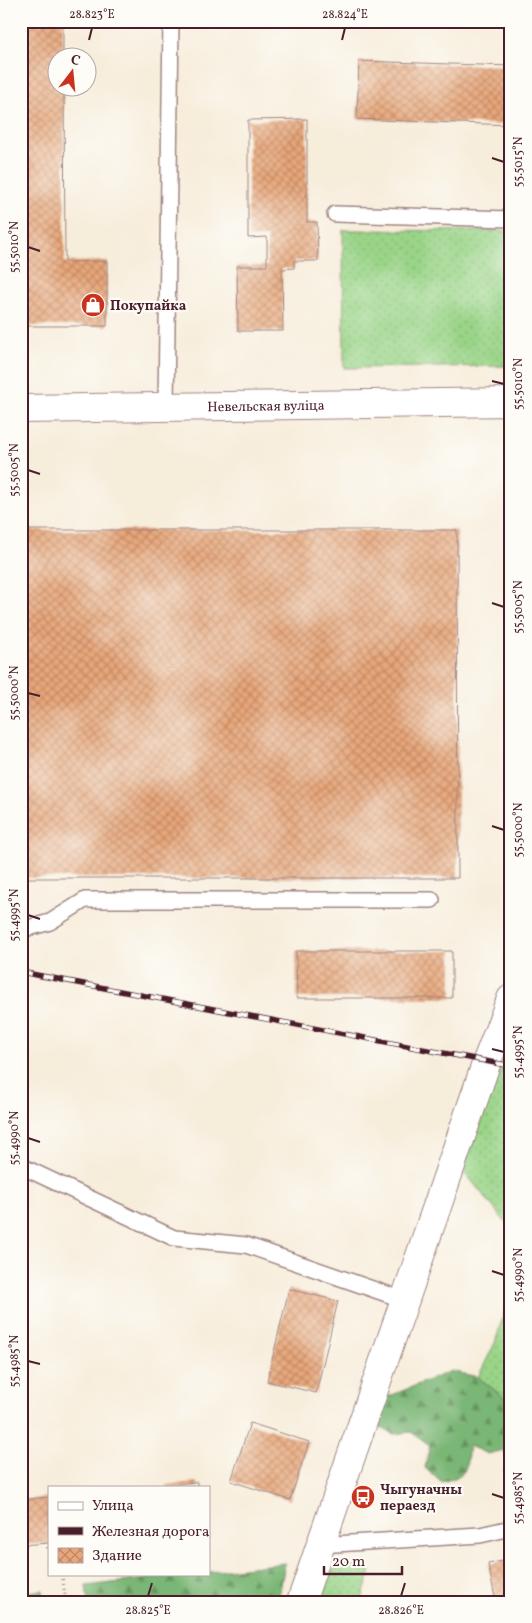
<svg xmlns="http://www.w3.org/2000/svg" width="532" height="1623" viewBox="0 0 532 1623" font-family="Vollkorn,serif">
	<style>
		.grass { fill: url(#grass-dots); stroke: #727a59 }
		.forest { fill: url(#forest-firs); stroke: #626a50 }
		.building { fill: url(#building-cross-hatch) }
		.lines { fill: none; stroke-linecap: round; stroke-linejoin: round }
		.service-casing { stroke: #a08683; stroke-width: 18 }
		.tertiary-casing { stroke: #a08683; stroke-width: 30 }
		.path { stroke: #a08683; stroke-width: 3; stroke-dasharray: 1 4; stroke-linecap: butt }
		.service { stroke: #fff; stroke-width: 15 }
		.tertiary { stroke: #fff; stroke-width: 28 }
		.rail-casing { stroke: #4a1f2b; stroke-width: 5.5 }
		.rail { stroke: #fdfcf7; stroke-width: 4; stroke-dasharray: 11; stroke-linecap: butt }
		.ticks { fill: none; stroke: #4a1f2b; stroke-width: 2 }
		.labels { text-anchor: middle; stroke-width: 4.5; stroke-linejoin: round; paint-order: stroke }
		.poi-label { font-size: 14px; font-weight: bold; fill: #4a1f2b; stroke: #fdfcf7; text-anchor: start }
		.street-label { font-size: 14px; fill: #4a1f2b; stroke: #fdfcf7 }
		.neatline { fill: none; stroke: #4a1f2b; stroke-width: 2 }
		.ticks-label { font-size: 12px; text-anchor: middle; fill: #4a1f2b }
	</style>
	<defs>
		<pattern id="grass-dots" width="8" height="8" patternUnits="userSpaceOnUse" patternTransform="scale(1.25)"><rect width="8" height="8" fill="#99d487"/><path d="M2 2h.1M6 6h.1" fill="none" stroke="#85b675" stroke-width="1.8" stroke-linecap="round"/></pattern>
		<pattern id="forest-firs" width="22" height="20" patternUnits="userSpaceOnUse" patternTransform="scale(1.25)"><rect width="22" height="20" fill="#7ab674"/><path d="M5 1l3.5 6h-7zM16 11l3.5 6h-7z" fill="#66935f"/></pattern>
		<pattern id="building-cross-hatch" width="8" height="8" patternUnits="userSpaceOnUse" patternTransform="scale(1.25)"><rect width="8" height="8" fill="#e8a77a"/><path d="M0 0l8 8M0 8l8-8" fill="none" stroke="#be8764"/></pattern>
	</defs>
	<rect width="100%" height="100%" fill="#fdfcf7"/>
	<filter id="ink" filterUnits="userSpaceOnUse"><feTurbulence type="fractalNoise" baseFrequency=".02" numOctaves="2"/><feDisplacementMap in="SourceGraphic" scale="10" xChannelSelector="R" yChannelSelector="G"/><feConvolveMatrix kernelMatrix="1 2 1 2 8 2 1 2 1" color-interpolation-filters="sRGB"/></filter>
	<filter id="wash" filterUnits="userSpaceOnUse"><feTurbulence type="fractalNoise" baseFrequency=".0096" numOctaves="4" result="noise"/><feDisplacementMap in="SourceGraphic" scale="20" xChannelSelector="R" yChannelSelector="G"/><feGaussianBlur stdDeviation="1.12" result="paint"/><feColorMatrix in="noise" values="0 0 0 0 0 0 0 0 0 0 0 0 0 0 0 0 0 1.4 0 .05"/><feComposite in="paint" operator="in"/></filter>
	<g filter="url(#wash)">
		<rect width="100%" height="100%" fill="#f7eddb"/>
		<g class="grass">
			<path d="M343 230 511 231V366L344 368Z"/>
			<path d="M511 1042V1229L462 1169Z"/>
			<path d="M511 1288V1403L478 1377 495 1343Z"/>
			<path d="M345 1564 371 1571 361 1602H318C323 1584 326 1571 345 1564Z"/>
		</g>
		<g class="forest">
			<path d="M451 1371 478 1377 511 1403V1478L504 1471 507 1461 504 1450 488 1454 469 1446C465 1472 469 1475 441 1482L425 1468 430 1445 411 1432 393 1434 374 1424 380 1400Z"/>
			<path d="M285 1563 278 1602H88L86 1586 189 1574H209V1572Z"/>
			<path d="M43 1590 44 1602H21V1593Z"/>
		</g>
		<g id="blocks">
			<g class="building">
				<path d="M21 21H63V58H58V88H64L65 262 107 261V326H21Z"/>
				<path d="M359 61 511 66V125L357 119Z"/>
				<path d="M307 119V222H317L318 261H294V268L282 269 283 331H238L237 266H267V237L248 238V120Z"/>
				<path d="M21 530H457L458 878H21Z"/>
				<path d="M296 951H452V998H297Z"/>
				<path d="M289 1289 338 1301 316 1393 267 1381Z"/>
				<path d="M250 1423 309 1442 290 1500 231 1481Z"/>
				<path d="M197 1482V1487H166V1485Z"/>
				<path d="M49 1497V1543L21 1545V1500Z"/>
				<path d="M511 1559V1602H496L488 1564Z"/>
			</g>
		</g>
	</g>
	<g filter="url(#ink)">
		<use href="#blocks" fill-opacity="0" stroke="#a08683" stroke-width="1"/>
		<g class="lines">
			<g class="service-casing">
				<g id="service">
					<path d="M335 214 511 219"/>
					<path d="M166 406 171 21"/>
					<path d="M21 930 50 922 85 900H432"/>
					<path d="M21 1166 174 1238 246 1245 404 1300"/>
					<path d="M319 1545 480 1535 511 1528"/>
				</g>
			</g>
			<g class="tertiary-casing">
				<g id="tertiary">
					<path id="s1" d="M21 409 511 402"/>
					<path d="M301 1602 487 1061 511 999"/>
				</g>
			</g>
			<g class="path">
				<path d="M511 911V928"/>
				<path d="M44 1543 49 1552"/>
				<path d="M62 1574 66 1602"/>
			</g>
			<use href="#service" class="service"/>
			<use href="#tertiary" class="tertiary"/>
			<g class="rail-casing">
				<path id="rail" d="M21 972 511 1066"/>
			</g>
			<use href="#rail" class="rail"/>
		</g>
	</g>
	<path class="ticks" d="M89 40 92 28M342 40 345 28M492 158 504 162M28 247 40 251M492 381 504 384M28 470 40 474M492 603 504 607M28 693 40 696M492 826 504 830M28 915 40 919M492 1049 504 1052M28 1138 40 1142M492 1271 504 1275M28 1361 40 1364M492 1494 504 1498M148 1596 152 1583M401 1596 405 1583"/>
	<defs>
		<g id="shop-disc" transform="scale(1.25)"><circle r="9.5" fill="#c8321e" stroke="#fdfcf7"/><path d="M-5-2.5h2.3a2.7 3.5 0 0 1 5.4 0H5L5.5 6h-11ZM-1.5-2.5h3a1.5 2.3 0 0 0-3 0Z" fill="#fff"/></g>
		<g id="bus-disc" transform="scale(1.25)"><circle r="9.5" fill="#c8321e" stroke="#fdfcf7"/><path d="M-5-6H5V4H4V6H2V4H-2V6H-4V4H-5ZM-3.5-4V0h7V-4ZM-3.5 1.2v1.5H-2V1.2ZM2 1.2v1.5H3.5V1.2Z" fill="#fff"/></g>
	</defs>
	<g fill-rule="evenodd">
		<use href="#shop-disc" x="93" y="305"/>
		<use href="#bus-disc" x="363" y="1497"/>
	</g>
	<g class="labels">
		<g class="poi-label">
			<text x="110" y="310">Покупайка</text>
			<text x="380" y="1494">Чыгуначны<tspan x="380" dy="16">пераезд</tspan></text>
		</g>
		<g class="street-label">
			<text dy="5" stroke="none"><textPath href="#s1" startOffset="245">Невельская вуліца</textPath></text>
		</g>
	</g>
	<rect width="532" height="1623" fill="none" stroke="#fdfcf7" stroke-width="55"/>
	<rect x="48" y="1486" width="162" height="90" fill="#fdfcf7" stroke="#b5a4a5"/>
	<rect x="58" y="1502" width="25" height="8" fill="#ffffff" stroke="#b5a4a5"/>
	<text x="92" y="1510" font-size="15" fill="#4a1f2b">Улица</text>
	<rect x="58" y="1527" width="25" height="8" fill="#4a1f2b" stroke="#b5a4a5"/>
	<text x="92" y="1536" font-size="15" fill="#4a1f2b">Железная дорога</text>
	<rect x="58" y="1548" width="25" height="15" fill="url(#building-cross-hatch)" stroke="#b5a4a5"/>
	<text x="92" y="1560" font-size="15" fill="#4a1f2b">Здание</text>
	<g transform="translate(72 72) rotate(16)"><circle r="24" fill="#fdfcf7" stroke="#b5a4a5"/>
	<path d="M0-4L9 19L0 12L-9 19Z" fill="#c8321e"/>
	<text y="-8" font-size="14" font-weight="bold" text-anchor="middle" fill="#4a1f2b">С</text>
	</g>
	<path d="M324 1566v8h78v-8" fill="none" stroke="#4a1f2b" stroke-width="2.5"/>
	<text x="332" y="1566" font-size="15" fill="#4a1f2b" stroke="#fdfcf7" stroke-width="4" paint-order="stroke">20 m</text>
	<rect x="28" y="28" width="476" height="1568" class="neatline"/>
	<g class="ticks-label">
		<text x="92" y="18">28.823°E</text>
		<text x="345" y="18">28.824°E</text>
		<text transform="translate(518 162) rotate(-90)" y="4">55.5015°N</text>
		<text transform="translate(14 247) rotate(-90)" y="4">55.5010°N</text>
		<text transform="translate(518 384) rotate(-90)" y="4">55.5010°N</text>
		<text transform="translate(14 470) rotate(-90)" y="4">55.5005°N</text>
		<text transform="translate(518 607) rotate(-90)" y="4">55.5005°N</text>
		<text transform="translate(14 693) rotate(-90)" y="4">55.5000°N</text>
		<text transform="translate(518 830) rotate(-90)" y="4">55.5000°N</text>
		<text transform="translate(14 915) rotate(-90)" y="4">55.4995°N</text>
		<text transform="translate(518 1052) rotate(-90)" y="4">55.4995°N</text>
		<text transform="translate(14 1138) rotate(-90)" y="4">55.4990°N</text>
		<text transform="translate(518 1275) rotate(-90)" y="4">55.4990°N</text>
		<text transform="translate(14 1361) rotate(-90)" y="4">55.4985°N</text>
		<text transform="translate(518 1498) rotate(-90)" y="4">55.4985°N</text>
		<text x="148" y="1614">28.825°E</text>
		<text x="401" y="1614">28.826°E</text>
	</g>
</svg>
